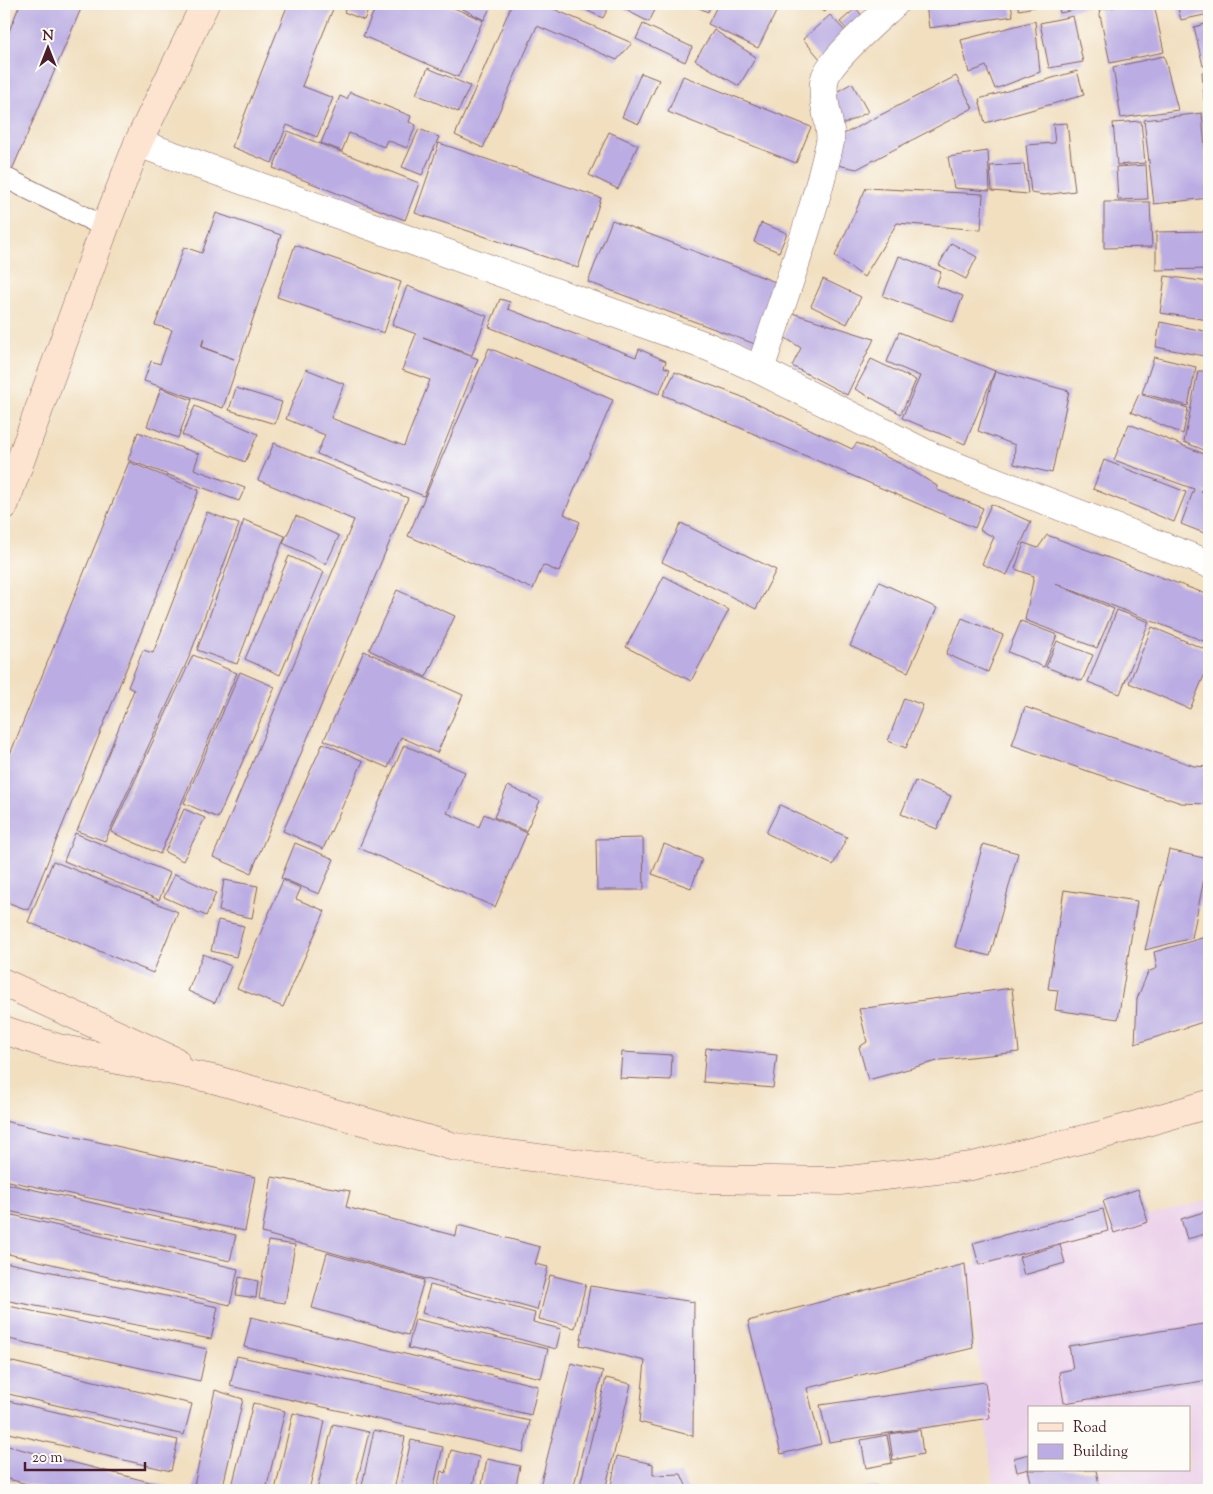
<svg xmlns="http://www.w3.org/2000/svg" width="1213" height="1494" viewBox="0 0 1213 1494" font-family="'Sorts Mill Goudy',serif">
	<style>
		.built { fill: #ecd1ea; fill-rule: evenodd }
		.building { fill: #bbade3; fill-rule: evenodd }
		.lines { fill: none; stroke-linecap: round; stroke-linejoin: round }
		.service-casing { stroke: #84625f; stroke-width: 22 }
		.minor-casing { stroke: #84625f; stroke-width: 29 }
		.secondary-casing { stroke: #84625f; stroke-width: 29 }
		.service { stroke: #fff; stroke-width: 20 }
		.minor { stroke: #fff; stroke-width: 28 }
		.secondary { stroke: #fde4d1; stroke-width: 28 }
	</style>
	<rect width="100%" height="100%" fill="#fdfcf7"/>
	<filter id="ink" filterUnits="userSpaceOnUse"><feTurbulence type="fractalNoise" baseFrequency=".02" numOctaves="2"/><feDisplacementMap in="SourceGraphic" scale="10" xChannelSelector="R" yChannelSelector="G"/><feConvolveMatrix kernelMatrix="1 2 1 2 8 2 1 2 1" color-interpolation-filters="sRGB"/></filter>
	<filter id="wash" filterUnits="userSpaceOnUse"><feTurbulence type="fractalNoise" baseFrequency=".0096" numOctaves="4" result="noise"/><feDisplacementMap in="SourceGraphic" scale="20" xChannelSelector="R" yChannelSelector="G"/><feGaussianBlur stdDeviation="1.12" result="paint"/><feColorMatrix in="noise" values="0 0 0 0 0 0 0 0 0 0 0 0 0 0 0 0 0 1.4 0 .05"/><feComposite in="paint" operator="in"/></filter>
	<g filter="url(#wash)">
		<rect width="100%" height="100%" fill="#f1dfc0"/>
		<path class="built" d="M1209 1200V1490H994L967 1267ZM1029 1408H1189V1470H1029Z"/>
		<g id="blocks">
			<g class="building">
				<path d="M20 4H83L12 170 4 167V44Z"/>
				<path d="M288 4H335L302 86 333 98 317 137 287 125 272 163 232 147Z"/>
				<path d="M348 4H371L364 20 344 12Z"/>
				<path d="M377 4H444L483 20 458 77 363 36Z"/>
				<path d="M463 4H492L484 20 461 8Z"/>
				<path d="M512 4H542L632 43 617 60 537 26 483 148 455 135Z"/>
				<path d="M573 4H610L603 18Z"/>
				<path d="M624 4H653L657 6 649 22 622 8Z"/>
				<path d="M690 4H711L708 12Z"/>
				<path d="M718 4H774L779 6 758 48 708 24Z"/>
				<path d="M810 4H830L825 12Z"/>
				<path d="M926 4H1011L1013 16 929 28Z"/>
				<path d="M1017 4H1044V5L1019 10Z"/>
				<path d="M1058 4H1097V5L1060 13Z"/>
				<path d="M1130 4H1154L1164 52 1110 63 1099 10Z"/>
				<path d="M1177 4H1209V14L1181 20Z"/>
				<path d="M856 8 866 21 851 34 840 22Z"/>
				<path d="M830 15 849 35 821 60 803 39Z"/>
				<path d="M1073 16 1083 62 1049 68 1040 23Z"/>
				<path d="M1035 21 1040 72 995 89 986 66 969 73 961 40Z"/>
				<path d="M1209 23V65L1203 66 1194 27Z"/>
				<path d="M643 24 692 47 685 62 636 39Z"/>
				<path d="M714 30 756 57 739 86 695 60Z"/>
				<path d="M1164 56 1178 110 1121 118 1113 67Z"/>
				<path d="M428 68 470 86 458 112 416 94Z"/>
				<path d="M1077 71 1084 95 985 123 979 99Z"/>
				<path d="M1209 71V100H1204L1202 72Z"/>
				<path d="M641 73 659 80 639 124 622 117Z"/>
				<path d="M683 76 811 127 796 163 668 112Z"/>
				<path d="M956 76 973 108 857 169 837 165 838 137Z"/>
				<path d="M852 83 868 112 842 125 826 98Z"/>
				<path d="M350 92 411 116 409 122 416 125 407 148 387 140 384 147 349 133 342 151 321 143 340 96 347 99Z"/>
				<path d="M1202 113 1209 198 1154 204 1144 120Z"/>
				<path d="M1141 121 1145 163 1117 165 1113 123Z"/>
				<path d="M1067 123 1075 191 1044 195 1031 193 1026 145 1055 143 1053 124Z"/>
				<path d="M419 129 439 137 422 175 402 167Z"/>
				<path d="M288 131 419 183 405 220 273 168Z"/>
				<path d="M609 132 638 145 618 189 589 175Z"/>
				<path d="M439 143 601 198 578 268 415 213Z"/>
				<path d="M988 151 990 191 954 188 948 157Z"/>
				<path d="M1024 164 1028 194 992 191 990 166Z"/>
				<path d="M1146 165 1148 199 1118 200 1116 167Z"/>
				<path d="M866 188 983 194 981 230 897 223 864 277 835 256Z"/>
				<path d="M1104 202H1150L1152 247 1104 248Z"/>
				<path d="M216 213 281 235 223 408 144 381 151 361 160 364 172 330 155 325 184 247 202 253ZM204 338 202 347 234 359 201 347Z"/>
				<path d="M612 220 778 283 755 344 588 282Z"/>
				<path d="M761 223 787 233 779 252 754 242Z"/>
				<path d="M1209 231V269L1156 270V232Z"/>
				<path d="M951 243 977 257 966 279 939 265Z"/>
				<path d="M295 245 401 282 384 333 277 297Z"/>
				<path d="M899 256 941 272 936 286 963 296 953 322 883 296Z"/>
				<path d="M1165 276 1209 282V320L1160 313Z"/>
				<path d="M823 279 861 297 847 324 811 306Z"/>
				<path d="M407 286 487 316 472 355 423 337 478 359 424 496 317 454 325 435 286 419 306 369 344 384 331 418 404 446 430 380 402 370 416 334 392 325Z"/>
				<path d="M500 299 510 302 508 309 636 357 639 349 666 361 664 367 670 369 659 394 489 327Z"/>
				<path d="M792 313 874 339 847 395 792 366 801 348 784 337Z"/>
				<path d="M1160 322 1209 332V357L1156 347Z"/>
				<path d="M899 332 995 371 965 444 902 418 920 376 887 362Z"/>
				<path d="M489 348 613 400 564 514 580 522 559 572 543 565 533 589 408 536Z"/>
				<path d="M1154 357 1196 367 1188 406 1142 393Z"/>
				<path d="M871 359 916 380 901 414 855 389Z"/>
				<path d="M995 371 1069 391 1052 473 1014 464 1015 445 978 431Z"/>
				<path d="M1198 371H1209V452L1184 442Z"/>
				<path d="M675 372 740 396 852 449 857 443 903 465 937 486V490L983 508 975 528 663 395Z"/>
				<path d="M161 388 192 400 178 438 147 426Z"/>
				<path d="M236 388 282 402 275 424 229 410Z"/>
				<path d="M1139 394 1188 408 1183 434 1131 412Z"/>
				<path d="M195 406 258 434 245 462 182 435Z"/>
				<path d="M1129 424 1209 456V493L1201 491 1209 495V535L1181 524 1194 489 1114 460Z"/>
				<path d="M138 432 199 454 194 469 245 488 239 501 128 460Z"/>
				<path d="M274 443 408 498 251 873 213 857 354 520 258 480Z"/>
				<path d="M1104 460 1186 492 1174 522 1093 489Z"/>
				<path d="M129 462 199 490 28 910 4 901V769Z"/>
				<path d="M991 504 1031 522 1007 575 982 564 994 537 980 530Z"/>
				<path d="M207 512 239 524 190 655 105 841 77 831 134 690 128 687 143 650 153 653Z"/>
				<path d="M296 516 339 536 326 564 283 543Z"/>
				<path d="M244 520 285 536 237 664 197 650Z"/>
				<path d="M681 523 776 570 756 609 662 562Z"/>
				<path d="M1047 535 1209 595V643L1056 584 1114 609 1097 648 1025 620 1034 576 1015 569 1024 543 1038 548Z"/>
				<path d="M289 556 324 572 280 675 245 659Z"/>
				<path d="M664 576 729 610 691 681 626 647Z"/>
				<path d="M879 582 937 608 908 672 850 646Z"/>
				<path d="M397 590 455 616 426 677 369 650Z"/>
				<path d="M1117 610 1149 622 1120 694 1088 682Z"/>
				<path d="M962 618 1003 635 988 672 946 654Z"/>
				<path d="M1021 621 1057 635 1044 667 1008 652Z"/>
				<path d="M1152 627 1209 651V664L1190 709 1129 683Z"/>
				<path d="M1057 641 1093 655 1082 681 1046 667Z"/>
				<path d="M364 651 463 695 437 753 401 737 388 768 324 740Z"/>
				<path d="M193 655 237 673 160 854 111 832Z"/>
				<path d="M240 672 275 687 218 818 184 803Z"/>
				<path d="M904 698 923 705 906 748 888 741Z"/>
				<path d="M1025 707 1194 766 1209 767V804L1181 803 1012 745Z"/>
				<path d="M323 743 363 761 323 849 283 831Z"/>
				<path d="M404 745 465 772 447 813 479 827 484 814 527 833 495 907 359 848Z"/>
				<path d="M915 781 951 796 937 829 901 814Z"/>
				<path d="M508 786 540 801 526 831 494 817Z"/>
				<path d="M780 805 847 837 833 865 766 833Z"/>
				<path d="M184 809 205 818 183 861 165 852Z"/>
				<path d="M75 833 170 873 159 900 64 861Z"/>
				<path d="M643 838 644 890H597L596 839Z"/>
				<path d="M295 843 334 859 319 894 281 878Z"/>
				<path d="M664 844 702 859 691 888 652 874Z"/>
				<path d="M983 844 1018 853 990 956 955 947Z"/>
				<path d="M1169 850 1208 859 1192 938 1145 950Z"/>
				<path d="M53 861 178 912 153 973 28 922Z"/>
				<path d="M175 874 216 893 206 916 164 897Z"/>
				<path d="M224 880 258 886 252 918 219 911Z"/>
				<path d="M283 880 301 888 296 899 325 911 283 1007 237 988Z"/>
				<path d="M1064 890 1137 901 1118 1019 1055 1010 1058 990 1048 989Z"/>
				<path d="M218 920 244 926 236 957 211 951Z"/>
				<path d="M1209 936V1020L1135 1044 1137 999 1148 972 1157 968 1154 952Z"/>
				<path d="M203 954 231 966 215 1003 188 991Z"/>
				<path d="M1012 988 1019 1052 941 1060 868 1080 859 1047 867 1042 859 1009Z"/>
				<path d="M706 1048 777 1055 773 1088 703 1082Z"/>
				<path d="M622 1052 672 1055 671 1080 620 1078Z"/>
				<path d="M4 1121 255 1177 245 1231 4 1180Z"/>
				<path d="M272 1177 350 1191 346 1207 456 1236 458 1225 540 1247 535 1264 548 1267 537 1310 262 1233Z"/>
				<path d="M4 1183 236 1235 230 1261 4 1210Z"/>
				<path d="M1138 1189 1148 1222 1114 1233 1103 1201Z"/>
				<path d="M1103 1209 1108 1231 979 1265 973 1243Z"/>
				<path d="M1207 1211 1209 1233 1187 1239 1181 1219Z"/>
				<path d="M4 1213 238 1269 230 1305 4 1253Z"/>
				<path d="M268 1241 295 1245 285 1303 259 1299Z"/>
				<path d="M1060 1245 1065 1263 1024 1275 1019 1257Z"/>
				<path d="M327 1253 424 1280 408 1335 312 1308Z"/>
				<path d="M4 1262 218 1307 211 1339 4 1300Z"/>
				<path d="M965 1264 973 1348 807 1388 821 1444 781 1454 748 1321Z"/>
				<path d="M550 1275 586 1284 575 1328 539 1319Z"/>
				<path d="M239 1277 258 1281 256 1298 236 1295Z"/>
				<path d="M430 1285 535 1313 533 1322 561 1329 556 1349 422 1313Z"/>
				<path d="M590 1286 694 1302 693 1436 639 1422 645 1361 580 1345Z"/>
				<path d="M4 1305 207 1349 200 1381 4 1338Z"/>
				<path d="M251 1317 538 1386 531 1415 244 1347Z"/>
				<path d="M415 1319 548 1349 541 1378 408 1348Z"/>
				<path d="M1209 1323V1380L1064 1403 1059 1372 1073 1369 1069 1346Z"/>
				<path d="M237 1356 530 1421 523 1452 230 1386Z"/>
				<path d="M4 1360 192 1404 184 1435 4 1393Z"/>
				<path d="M571 1363 603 1371 582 1452 573 1490H539Z"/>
				<path d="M606 1378 631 1384 605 1490H579Z"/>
				<path d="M985 1382 990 1418 829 1442 820 1405Z"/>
				<path d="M215 1390 243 1399 222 1490H193Z"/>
				<path d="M4 1400 178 1440 171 1471 4 1432Z"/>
				<path d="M253 1403 285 1411 274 1456 266 1490H231Z"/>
				<path d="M293 1413 325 1421 320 1444 309 1490H275Z"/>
				<path d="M333 1424 369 1432 355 1490H317Z"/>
				<path d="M374 1430 405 1437 394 1490H361Z"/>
				<path d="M920 1430 923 1454 893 1460 889 1434Z"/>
				<path d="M887 1435 892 1463 866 1468 861 1440Z"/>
				<path d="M411 1440 443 1447 433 1490H400Z"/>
				<path d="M4 1445 181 1490H51L4 1478Z"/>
				<path d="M451 1450 479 1457 472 1490H437L441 1471 446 1473Z"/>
				<path d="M1029 1454V1469L1017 1472 1014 1458Z"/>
				<path d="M617 1456 653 1464V1475L681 1474 688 1490H610Z"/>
				<path d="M487 1459 520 1466 515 1490H481Z"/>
				<path d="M1028 1470H1096L1100 1490H1033Z"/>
				<path d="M4 1486 19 1489V1490H4Z"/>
				<path d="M877 1486 878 1490H859L858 1489Z"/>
			</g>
		</g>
	</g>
	<g filter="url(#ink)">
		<use href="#blocks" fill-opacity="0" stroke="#84625f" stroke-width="1"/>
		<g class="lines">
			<g class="service-casing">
				<path id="service" d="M4 177 105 227"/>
			</g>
			<g class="minor-casing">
				<g id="minor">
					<path d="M138 143 709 347 760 370 935 458 1209 564"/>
					<path d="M760 370C784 295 813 219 830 142 833 125 819 99 825 78 830 60 879 18 894 4"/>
				</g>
			</g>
			<g class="secondary-casing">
				<g id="secondary">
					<path d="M4 506 105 227 138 143 205 4"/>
					<path d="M4 983 175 1061"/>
					<path d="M4 1030 58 1048 213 1079 455 1147 696 1179 840 1181 972 1166 1109 1133 1209 1104"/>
				</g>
			</g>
			<use href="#service" class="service"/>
			<use href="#minor" class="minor"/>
			<use href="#secondary" class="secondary"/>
		</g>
	</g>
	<rect width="1213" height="1494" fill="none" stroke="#fdfcf7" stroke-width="20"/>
	<rect x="1028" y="1406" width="162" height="65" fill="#fdfcf7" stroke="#b5a4a5"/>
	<rect x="1038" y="1423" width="25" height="8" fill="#fde4d1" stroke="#b5a4a5"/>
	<text x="1073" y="1432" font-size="15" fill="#4a1f2b">Road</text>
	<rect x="1038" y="1444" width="25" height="15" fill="#bbade3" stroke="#b5a4a5"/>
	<text x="1073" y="1456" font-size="15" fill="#4a1f2b">Building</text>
	<g transform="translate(48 48)" stroke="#fdfcf7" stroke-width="4" paint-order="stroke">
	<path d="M0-4L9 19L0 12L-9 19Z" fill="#4a1f2b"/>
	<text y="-8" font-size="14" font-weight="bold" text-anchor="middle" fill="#4a1f2b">N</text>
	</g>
	<path d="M25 1462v8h120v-8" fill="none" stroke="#4a1f2b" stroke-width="2.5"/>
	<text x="32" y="1462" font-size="15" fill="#4a1f2b" stroke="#fdfcf7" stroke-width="4" paint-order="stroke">20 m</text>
</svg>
